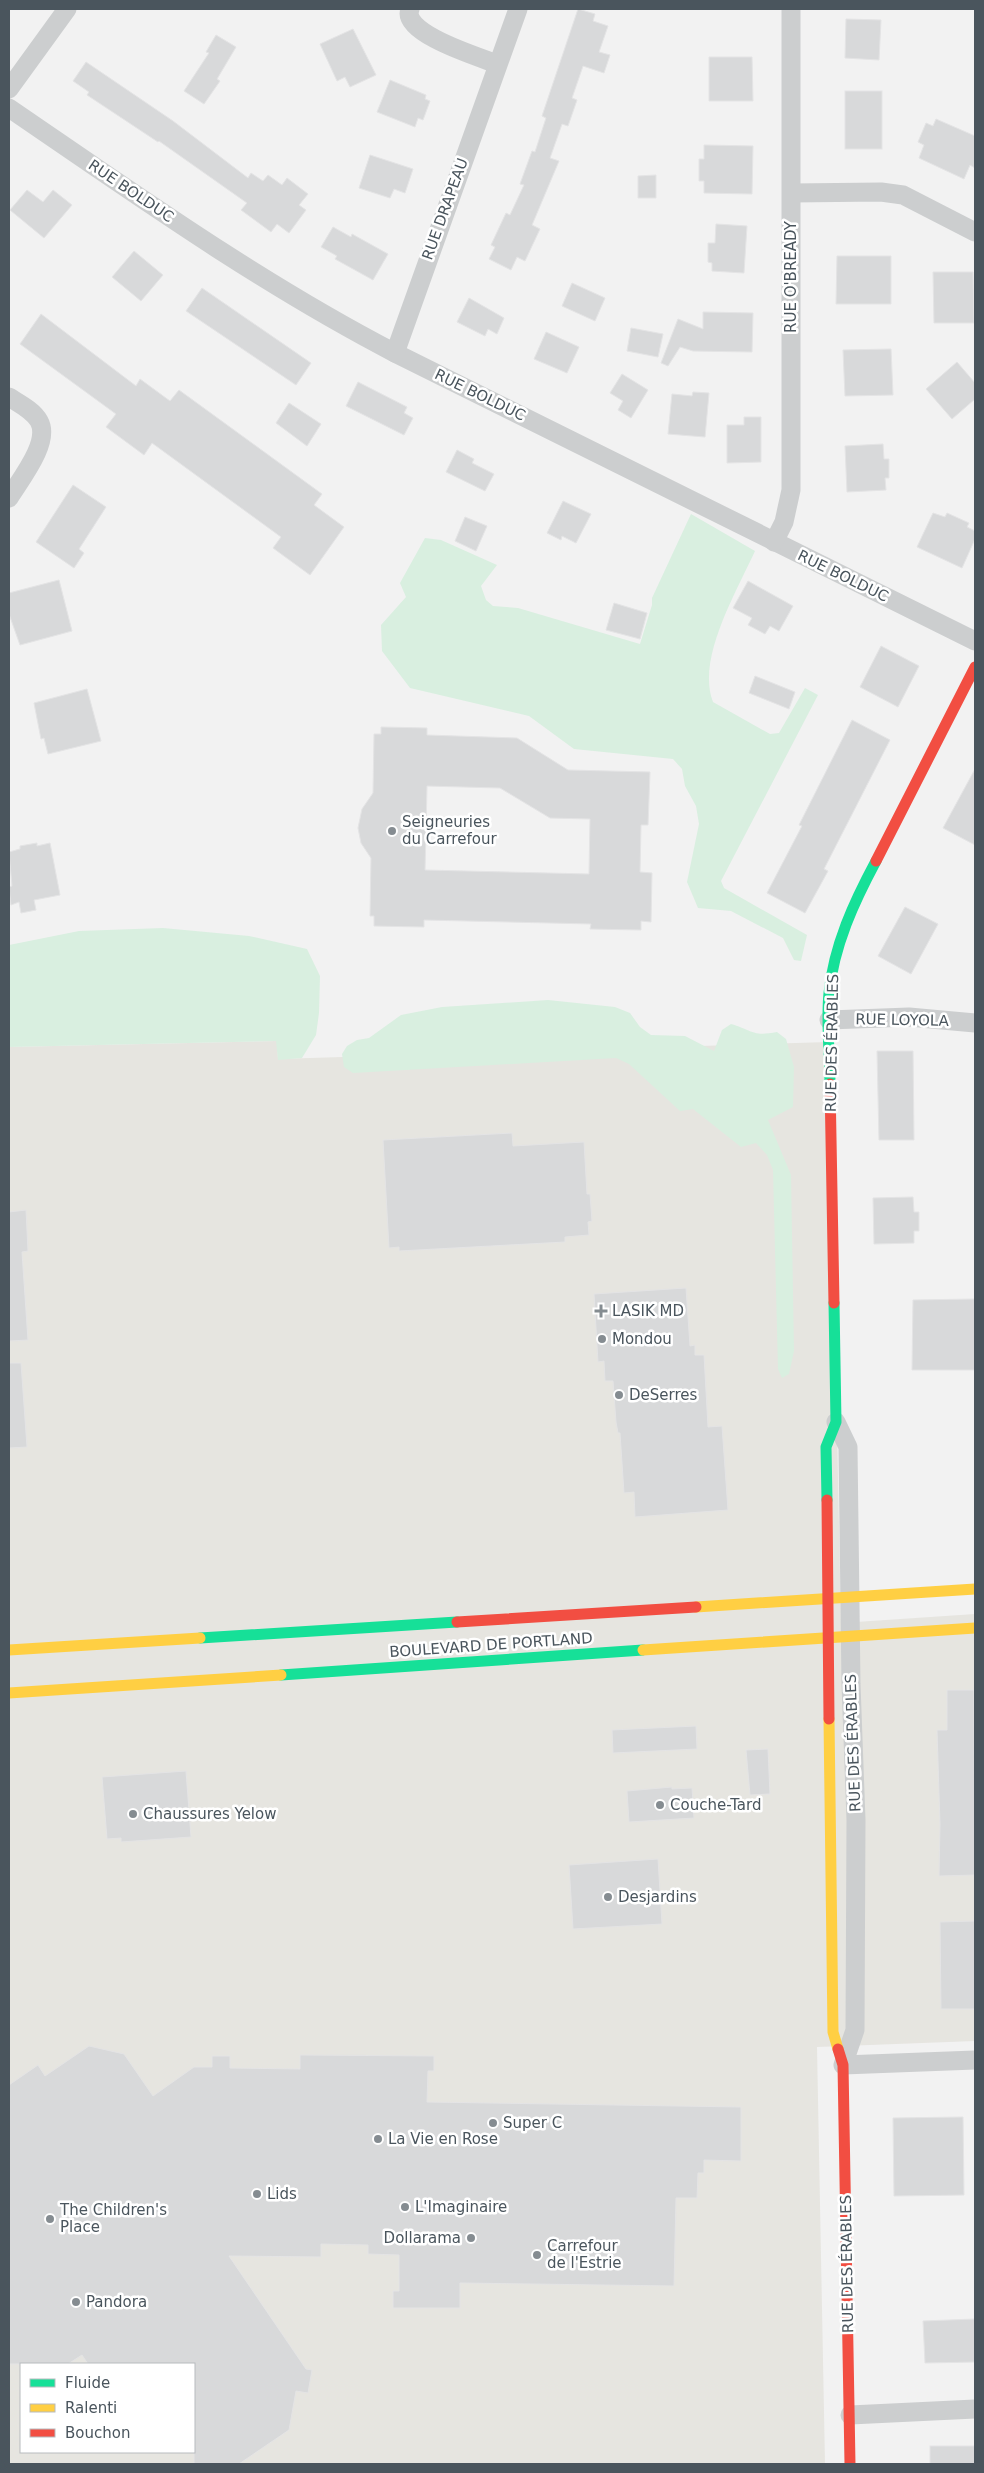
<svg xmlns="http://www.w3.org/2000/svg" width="984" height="2473" viewBox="0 0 984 2473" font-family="'DejaVu Sans',sans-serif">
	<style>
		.commercial { fill: #e6e5e0; fill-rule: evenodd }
		.green { fill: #d9efe0 }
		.building { fill: #d8d9da; stroke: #e4e4e5; fill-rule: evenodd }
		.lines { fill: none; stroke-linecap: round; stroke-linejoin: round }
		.street { stroke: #cccecf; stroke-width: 19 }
		.fast { stroke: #16e098; stroke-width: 11 }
		.slow { stroke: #ffcf43; stroke-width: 11 }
		.jam { stroke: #f24e42; stroke-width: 11 }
		.poi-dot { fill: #858c91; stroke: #fff; stroke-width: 2 }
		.labels { text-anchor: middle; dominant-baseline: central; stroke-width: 5; stroke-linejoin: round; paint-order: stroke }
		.street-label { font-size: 15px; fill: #4a555d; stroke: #fff }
		.poi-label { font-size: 15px; fill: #4a555d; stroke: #fff; text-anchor: start }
	</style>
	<rect width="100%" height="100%" fill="#f2f2f2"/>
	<!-- commercial -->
	<path class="commercial" d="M277,1041L278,1059L829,1042L841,1623L975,1614V2041L817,2047L825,2464H9V1047ZM21,2364H194V2452H21Z"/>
	<!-- green -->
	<g class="green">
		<path d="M691,514L755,551C737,591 696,659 713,702L770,734L779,733L805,688L818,695L721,881L724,888L807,935L801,961L794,960L783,938L731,911L698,908L687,882L699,824L696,806L685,786L682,769L673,759L574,749L529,716L410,688L382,651L381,625L406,597L400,583L425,538L441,540L497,565L481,586L486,600L493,606L518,608L640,644L652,605V598Z"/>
		<path d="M163,928L249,936L307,949L320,976L319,1013L316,1035L302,1058L278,1060L276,1041L9,1047V945L79,931Z"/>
		<path d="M548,1000L615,1007L630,1013L640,1027L651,1035L685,1036L714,1051L722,1030L731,1024C752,1030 752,1037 777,1032L786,1039L794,1067L793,1107L768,1120L791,1175L794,1351L789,1374L782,1378L778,1369L773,1170L767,1155L756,1143L741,1147L693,1109L680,1111L629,1064L616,1058L353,1073L344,1067L342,1054L347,1046L357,1040L369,1038L401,1015L442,1007Z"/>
	</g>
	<!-- building -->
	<g class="building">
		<path d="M578,9L595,14L593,21L608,26L599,52L610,55L604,73L583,66L572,98L577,100L568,126L562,124L550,158L559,161L532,225L540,229L525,261L517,257L511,270L489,259L495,247L491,245L506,213L510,215L524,185L520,184L532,151L535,152L546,118L542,116Z"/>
		<path d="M846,19L881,20L879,60L845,58Z"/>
		<path d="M353,29L376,75L350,87L345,77L337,81L320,44Z"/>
		<path d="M216,35L236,47L217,79L220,81L204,104L184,91L209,53L206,52Z"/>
		<path d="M709,57H752L753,101H709Z"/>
		<path d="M86,62L173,121L248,178L251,173L263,181L268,175L282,185L287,178L308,194L299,205L306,210L289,233L277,224L271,232L241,210L247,203L159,141L158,142L87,95L89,92L73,81Z"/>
		<path d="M390,80L426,95L425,99L430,101L423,120L418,118L415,127L377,112Z"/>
		<rect x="845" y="91" width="37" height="58"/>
		<path d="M936,119L975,136V168L970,165L964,179L919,158L924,145L918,142L926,123L933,126Z"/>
		<path d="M704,145L753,146L752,194L704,193V181H699V159H704Z"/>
		<path d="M370,155L413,169L405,193L394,189L390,198L359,188Z"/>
		<path d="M656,175V198H638V176Z"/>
		<path d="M27,190L43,202L53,190L72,205L44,238L10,210Z"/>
		<path d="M716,224L747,226L744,273L712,271V263L708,262V243H715Z"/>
		<path d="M333,227L351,237L352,234L388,254L373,280L335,259L337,256L321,247Z"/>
		<path d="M134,251L163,275L141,301L112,277Z"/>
		<path d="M837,256H891V304H836Z"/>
		<path d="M933,272H973L974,323H934Z"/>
		<path d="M572,283L605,298L595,321L562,306Z"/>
		<path d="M202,288L311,363L296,385L186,311Z"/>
		<path d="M469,298L504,318L497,334L488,329L485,336L457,322Z"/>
		<path d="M703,312L753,313L752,352L693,351L680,347L668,366L661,363L678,319L703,329Z"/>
		<path d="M41,314L136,386L140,379L170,401L179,390L322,494L314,505L344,527L310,575L273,548L281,537L152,443L144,455L106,427L116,414L20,344Z"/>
		<path d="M631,328L663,334L658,357L627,351Z"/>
		<path d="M546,332L579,347L567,373L534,359Z"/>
		<path d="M891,349L893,395L845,396L843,350Z"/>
		<path d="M957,362L975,383V399L952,419L926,389Z"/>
		<path d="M622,374L648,390L631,418L618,410L623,401L610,393Z"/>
		<path d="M358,382L407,407L404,413L413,418L404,435L346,406Z"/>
		<path d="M693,392L709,393L705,437L668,434L672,394L692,396Z"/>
		<path d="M289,403L321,424L307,446L276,423Z"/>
		<path d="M744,417H761V462L727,463V425H744Z"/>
		<path d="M883,444L884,459H889V478H885L886,490L847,492L845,446Z"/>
		<path d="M457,450L474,459L472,463L494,474L485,491L446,472Z"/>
		<path d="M73,485L106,507L79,549L84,553L74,568L36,542Z"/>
		<path d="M563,501L591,514L576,543L562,536L561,540L547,533Z"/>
		<path d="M933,513L945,517L947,513L969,523L967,527L975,531V539L962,568L917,547Z"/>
		<path d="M465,517L487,526L476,551L455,541Z"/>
		<path d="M59,580L72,631L20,645L9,614V593Z"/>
		<path d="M748,581L793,606L779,631L770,626L765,634L748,625L752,618L733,608Z"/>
		<path d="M614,603L647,613L640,639L606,630Z"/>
		<path d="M881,646L919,666L898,707L860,687Z"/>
		<path d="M755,676L795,692L789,709L749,693Z"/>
		<path d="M87,689L101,741L48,754L44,738L41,739L34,703Z"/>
		<path d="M852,720L890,740L824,869L828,871L805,913L767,893L802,826L799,825Z"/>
		<path d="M381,727L427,728V735L517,738L568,770L650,772L648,825H641L640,872L652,873L651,922L641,921V930L590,929L591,924L424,920V927L374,926V916H370L371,858L361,843L358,828L362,809L373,793L374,734H381ZM427,786L500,788L550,818L590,819L589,874L425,870Z"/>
		<path d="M975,769V845L943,828Z"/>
		<path d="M37,843V846L50,843L60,895L34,900L36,910L21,913L19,902L11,905L9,887L12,886L9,852L20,849V846Z"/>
		<path d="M905,907L938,924L911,974L878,956Z"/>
		<path d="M877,1051H913L914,1140H879Z"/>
		<path d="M512,1133L513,1146L584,1142L587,1194H590L592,1221L588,1222L589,1235L565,1237V1242L399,1251V1247L389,1248L383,1140Z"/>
		<path d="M913,1197L914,1212H919V1231H914V1243L874,1244L873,1198Z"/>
		<path d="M26,1210L28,1251L22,1252L28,1340L9,1341V1212Z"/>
		<path d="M686,1288L690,1346L695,1345V1355H704L708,1427L722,1426L728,1510L635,1517L634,1492L624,1493L620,1433H618L616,1422L613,1381H605L604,1361L598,1362L594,1294Z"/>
		<path d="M975,1299V1370H912L913,1300Z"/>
		<path d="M9,1363H21L27,1447L9,1448Z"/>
		<path d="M947,1690H974L975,1875L939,1876L940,1825L937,1730H947Z"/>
		<path d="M696,1726L697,1749L613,1753L612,1730Z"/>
		<path d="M768,1749L770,1794L750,1795L746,1750Z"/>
		<path d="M186,1771L191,1837L121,1842V1838L107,1839L102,1777Z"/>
		<path d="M672,1787V1789L692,1788L694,1818L629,1822L627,1791Z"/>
		<path d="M658,1859L662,1924L573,1929L569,1865Z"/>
		<path d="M975,1921V2009H941L940,1922Z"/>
		<path d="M89,2046L124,2054L153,2096L194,2067H212V2056H230V2068L300,2069V2055L434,2056V2071H428L427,2102L741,2107V2161L704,2160V2173H698L697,2198H676L674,2286L460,2283V2308H393V2291H399V2255L368,2254V2245L321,2244V2257L229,2256L306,2369L312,2370L308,2393L296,2391L289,2430L239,2464H194V2364H88L82,2355L68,2364H9V2085L38,2065L45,2076Z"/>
		<path d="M963,2117L964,2195L894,2196L893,2118Z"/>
		<path d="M975,2319V2362L925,2363L923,2321Z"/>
		<rect x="930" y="2446" width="45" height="18"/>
	</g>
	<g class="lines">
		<!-- street -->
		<g class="street">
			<path d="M410,9C400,33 479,57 497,64"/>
			<path d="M9,89L67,9"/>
			<path d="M9,108C135,194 260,283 395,353L975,641"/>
			<path d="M792,193L881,192L903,195L975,232"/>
			<path d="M395,353L518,9"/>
			<path d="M9,397C18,403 33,410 39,421C51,442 20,480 9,498"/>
			<path d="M774,542L784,522L791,490V9"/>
			<path d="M829,1020L909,1017L975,1023"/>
			<path d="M836,1422L848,1447L851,1684L856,1820L855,2030L843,2065L975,2060"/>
			<path d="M850,2415L975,2409"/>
		</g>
		<!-- fast -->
		<g class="fast">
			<path d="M830,1084C830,1054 826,1022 829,993C834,945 854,902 876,861"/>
			<path d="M827,1500L826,1447L836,1422L834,1303"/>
			<path d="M200,1638L457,1622"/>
			<path d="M281,1675L643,1650"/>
		</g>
		<!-- slow -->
		<g class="slow">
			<path d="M696,1607L975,1589"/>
			<path d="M9,1650L200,1638"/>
			<path d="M643,1650L975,1628"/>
			<path d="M9,1693L281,1675"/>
			<path d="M829,1719L833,2032L838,2049"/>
		</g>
		<!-- jam -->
		<g class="jam">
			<path d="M876,861L975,667"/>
			<path d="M830,1084L834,1303"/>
			<path d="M827,1500L829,1719"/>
			<path d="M457,1622L696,1607"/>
			<path d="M838,2049L843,2065L850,2464"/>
		</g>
	</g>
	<!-- markers -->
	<g class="poi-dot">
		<circle cx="392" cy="831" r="5"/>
		<path d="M598.5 1303.5h5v5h5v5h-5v5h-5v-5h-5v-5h5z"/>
		<circle cx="602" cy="1339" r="5"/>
		<circle cx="619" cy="1395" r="5"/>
		<circle cx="660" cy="1805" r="5"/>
		<circle cx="133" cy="1814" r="5"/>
		<circle cx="608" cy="1897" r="5"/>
		<circle cx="493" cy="2123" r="5"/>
		<circle cx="378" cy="2139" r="5"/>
		<circle cx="257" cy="2194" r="5"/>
		<circle cx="405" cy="2207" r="5"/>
		<circle cx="50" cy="2219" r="5"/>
		<circle cx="471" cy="2238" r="5"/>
		<circle cx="537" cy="2255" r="5"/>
		<circle cx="76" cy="2302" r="5"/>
	</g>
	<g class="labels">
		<!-- street labels -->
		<g class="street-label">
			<text transform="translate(131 191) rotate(34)">RUE BOLDUC</text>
			<text transform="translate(445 209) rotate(-70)">RUE DRAPEAU</text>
			<text transform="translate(791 277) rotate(-90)">RUE O'BREADY</text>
			<text transform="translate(480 395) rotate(26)">RUE BOLDUC</text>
			<text transform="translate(843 576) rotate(26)">RUE BOLDUC</text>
			<text transform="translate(902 1020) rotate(1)">RUE LOYOLA</text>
			<text transform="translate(832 1043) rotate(-89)">RUE DES ÉRABLES</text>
			<text transform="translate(491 1645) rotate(-4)">BOULEVARD DE PORTLAND</text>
			<text transform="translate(853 1743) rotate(-92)">RUE DES ÉRABLES</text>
			<text transform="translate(847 2264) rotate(-91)">RUE DES ÉRABLES</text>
		</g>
		<!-- poi labels -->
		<g class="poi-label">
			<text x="402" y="822">Seigneuries<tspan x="402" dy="17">du Carrefour</tspan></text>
			<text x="612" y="1311">LASIK MD</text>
			<text x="612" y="1339">Mondou</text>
			<text x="629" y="1395">DeSerres</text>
			<text x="670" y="1805">Couche-Tard</text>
			<text x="143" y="1814">Chaussures Yelow</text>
			<text x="618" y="1897">Desjardins</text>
			<text x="503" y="2123">Super C</text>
			<text x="388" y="2139">La Vie en Rose</text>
			<text x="267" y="2194">Lids</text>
			<text x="415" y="2207">L'Imaginaire</text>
			<text x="60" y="2210">The Children's<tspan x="60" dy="17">Place</tspan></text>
			<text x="461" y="2238" text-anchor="end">Dollarama</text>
			<text x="547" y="2246">Carrefour<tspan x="547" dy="17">de l'Estrie</tspan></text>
			<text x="86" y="2302">Pandora</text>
		</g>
	</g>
	<!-- border -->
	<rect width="984" height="2473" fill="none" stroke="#4a555d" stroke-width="20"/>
	<!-- legend -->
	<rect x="20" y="2363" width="175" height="90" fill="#ffffff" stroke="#b7bbbe"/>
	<rect x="30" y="2379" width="25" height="8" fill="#16e098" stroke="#b7bbbe"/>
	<text x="65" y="2388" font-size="15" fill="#4a555d">Fluide</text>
	<rect x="30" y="2404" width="25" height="8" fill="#ffcf43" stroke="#b7bbbe"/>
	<text x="65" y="2413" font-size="15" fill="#4a555d">Ralenti</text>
	<rect x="30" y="2429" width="25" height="8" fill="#f24e42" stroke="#b7bbbe"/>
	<text x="65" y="2438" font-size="15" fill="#4a555d">Bouchon</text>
</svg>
